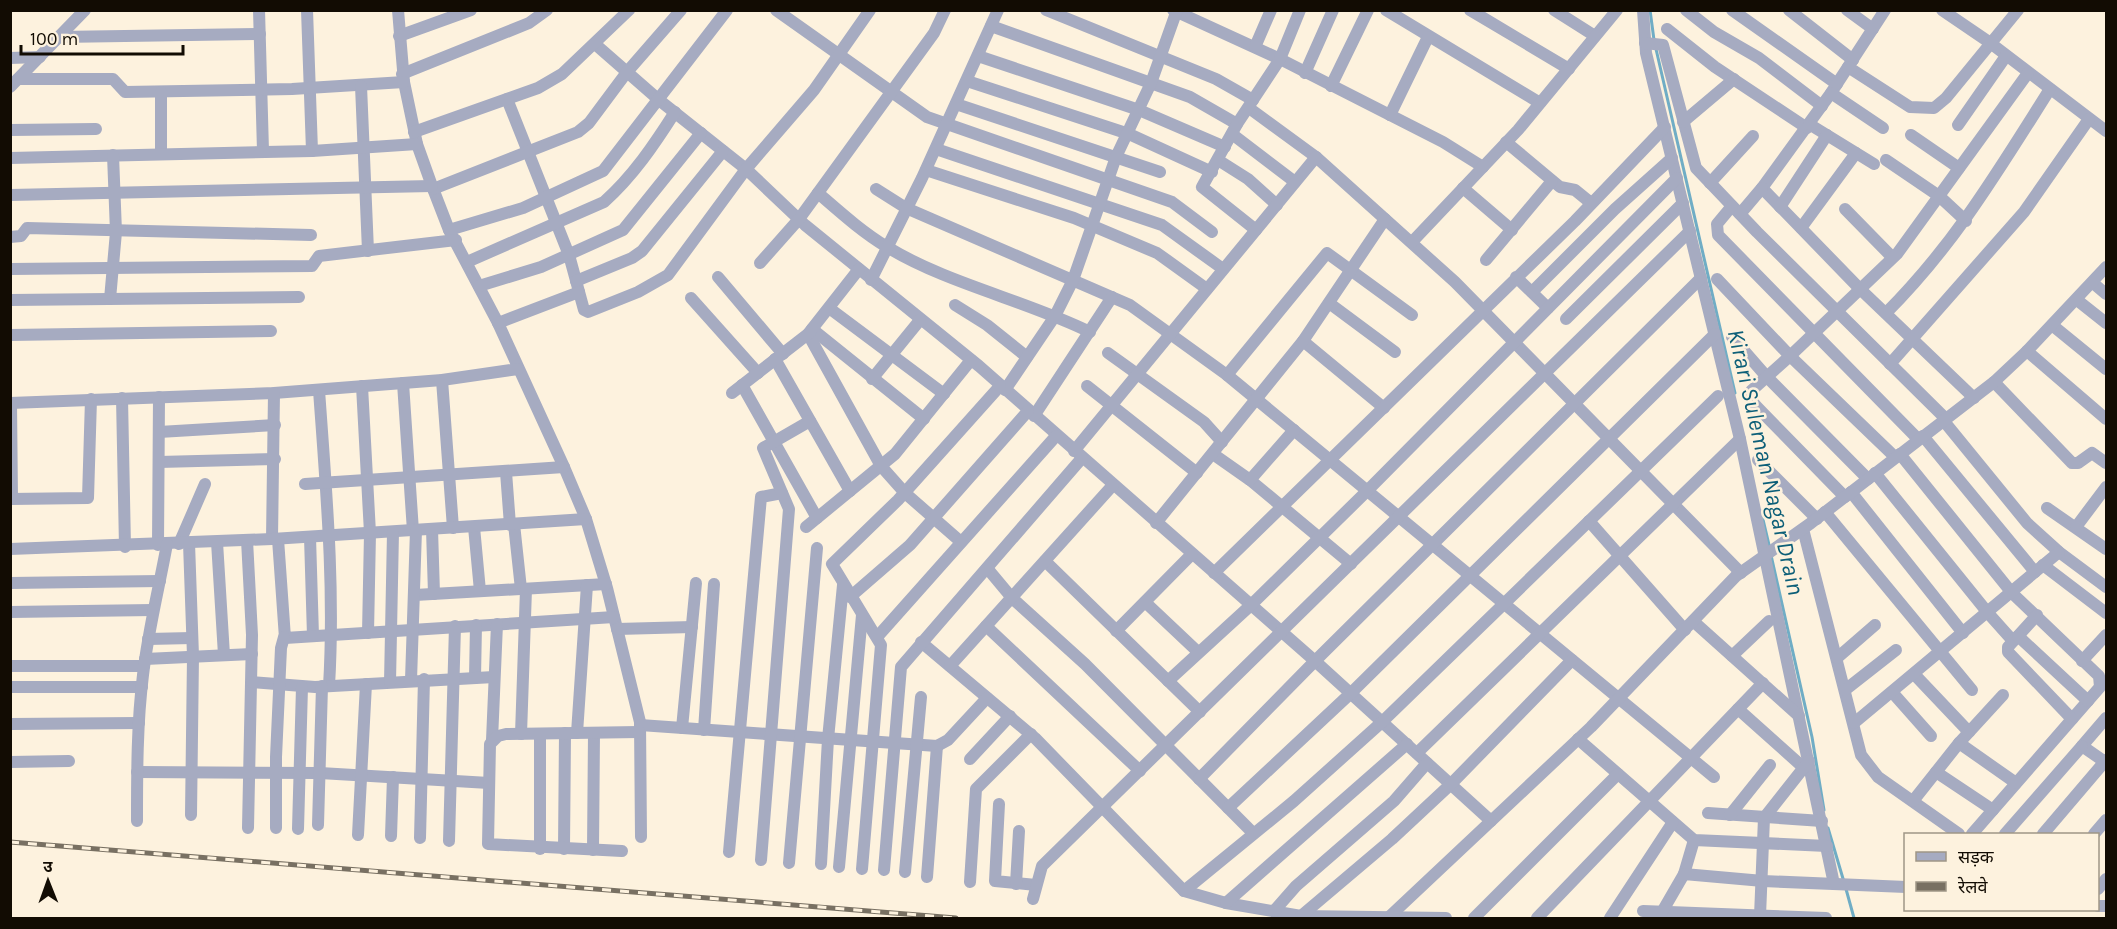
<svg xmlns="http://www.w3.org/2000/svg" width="2117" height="929" viewBox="0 0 2117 929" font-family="Karla,'Noto Sans Devanagari',sans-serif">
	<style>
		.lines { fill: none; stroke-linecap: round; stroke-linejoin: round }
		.stream { stroke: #70adc5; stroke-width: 3 }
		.minor { stroke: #a6abc1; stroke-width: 12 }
		.rail-casing { stroke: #787062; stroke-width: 5 }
		.rail { stroke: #fdf2de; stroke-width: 3; stroke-dasharray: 9; stroke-linecap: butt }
		.labels { text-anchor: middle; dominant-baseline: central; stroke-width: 5; stroke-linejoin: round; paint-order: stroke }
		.water-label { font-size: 24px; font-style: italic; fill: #0d5f78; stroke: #fdf2de }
	</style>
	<rect width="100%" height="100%" fill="#fdf2de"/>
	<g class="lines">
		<!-- stream -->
		<g class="stream">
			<path d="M1650,10L1654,40"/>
			<path d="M1656,49L1735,393"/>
			<path d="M1761,511L1770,549"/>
			<path d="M1771,555L1812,737L1824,810"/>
			<path d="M1828,828L1844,882"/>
			<path d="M1846,889L1854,918"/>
		</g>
		<!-- minor -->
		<g class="minor">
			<path d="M259,10L263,151"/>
			<path d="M307,10L312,151"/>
			<path d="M398,10L404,82L417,144L432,186L449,230L498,323L564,467L586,519L607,588L640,722L641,837"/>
			<path d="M776,10L927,117L1172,202L1212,232"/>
			<path d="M1046,10L1216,79L1253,100"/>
			<path d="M1173,10L1280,59L1443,142L1483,167"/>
			<path d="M1386,10L1540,103"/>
			<path d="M1470,10L1569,69"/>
			<path d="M1554,10L1595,36"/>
			<path d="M1643,10L1646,53L1740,439L1834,884"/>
			<path d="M1686,10L1714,32L1759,58L1822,106"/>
			<path d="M1732,10L1837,84"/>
			<path d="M1789,10L1853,60"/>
			<path d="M1847,10L1873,29"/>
			<path d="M1885,10L1831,93L1762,188L1859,288L1974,398"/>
			<path d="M1942,10L1989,42L2106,131"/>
			<path d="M991,26L1190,97L1237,124"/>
			<path d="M1667,29L1715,67L1807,128"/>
			<path d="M399,36L471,10"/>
			<path d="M59,37L260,34"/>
			<path d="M1645,43L1663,45L1696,168L1757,232L1945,418"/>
			<path d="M595,44L659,100L746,169L805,225L979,366L1315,661L1491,821"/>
			<path d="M1255,47L1271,10"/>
			<path d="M978,56L1139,110L1225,147"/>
			<path d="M10,58L40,57"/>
			<path d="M1848,67L1910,107L1934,108L1946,98L2018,10"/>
			<path d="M1305,73L1333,10"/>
			<path d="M402,74L529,23L547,10"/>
			<path d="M18,79H113L125,92L292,89L404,82"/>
			<path d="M967,81L1129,134L1212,172"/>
			<path d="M361,86L368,251"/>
			<path d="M1331,86L1368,10"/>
			<path d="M10,87L85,10"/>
			<path d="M161,92V153"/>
			<path d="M1831,93L1883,128"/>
			<path d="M507,99L569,255L584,310L588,312L638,292L668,275L746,169L814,90L870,10"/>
			<path d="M956,104L1160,172"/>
			<path d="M1249,108L1316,157L1455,282L1741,573"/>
			<path d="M1390,115L1428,37"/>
			<path d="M1683,122L1734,79"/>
			<path d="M1809,124L1874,164"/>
			<path d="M1958,125L2006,56"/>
			<path d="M10,130L96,129"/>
			<path d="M414,132L538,88L562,74L629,10"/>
			<path d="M1232,134L1295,182"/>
			<path d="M1911,135L1959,168"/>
			<path d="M1506,142L1560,187L1575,190L1591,203"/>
			<path d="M936,149L1162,225L1223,269"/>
			<path d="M10,158L312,151L417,144"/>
			<path d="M1218,160L1248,179L1277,205"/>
			<path d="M1886,160L1939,196L1966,221"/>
			<path d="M926,170L1074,218L1157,253L1207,289"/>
			<path d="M1710,183L1753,136"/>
			<path d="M1463,188L1512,230"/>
			<path d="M433,189L578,132L589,123L627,72L681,10"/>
			<path d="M876,189L906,208L1130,305L1227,375L1714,777"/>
			<path d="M818,193C840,212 862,232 887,247C948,284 1025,300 1090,332"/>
			<path d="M10,195L432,186"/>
			<path d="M1732,206L1717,224L1718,235L1918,439"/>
			<path d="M1780,207L1827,135"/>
			<path d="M1845,209L1892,257"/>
			<path d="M1740,214L1762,188"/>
			<path d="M1801,228L1856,153"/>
			<path d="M449,230L523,208L603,171L727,10"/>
			<path d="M1256,230L1202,187L1237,124L1280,59L1300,10"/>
			<path d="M10,237L21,236L27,228L311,235"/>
			<path d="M1412,242L1518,130L1617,10"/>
			<path d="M1486,260L1552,181"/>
			<path d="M467,262L604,202C633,176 654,145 675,112"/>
			<path d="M760,263L799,219L934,33L945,10"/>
			<path d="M10,269L312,266L319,256L456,240"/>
			<path d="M718,277L783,354"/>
			<path d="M1516,277L1548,308"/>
			<path d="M1717,279L1790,356L1895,457"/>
			<path d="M871,280L922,178L998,10"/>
			<path d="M576,281L632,258L642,251L723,151"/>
			<path d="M2093,283L2106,294"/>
			<path d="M479,286L541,267L623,230L701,133"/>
			<path d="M1532,292L1615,209L1672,158"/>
			<path d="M691,298L758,373"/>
			<path d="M110,299L116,232L113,155"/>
			<path d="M10,300L299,297"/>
			<path d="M2077,300L2106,323"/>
			<path d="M1329,303L1395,352"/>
			<path d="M955,305L987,325L1027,357"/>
			<path d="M829,308L944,394"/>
			<path d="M1886,313C1955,244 1998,171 2050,89"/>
			<path d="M1566,319L1683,203"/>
			<path d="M498,323L579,292"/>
			<path d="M2052,325L2106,369"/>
			<path d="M812,329L924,419"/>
			<path d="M808,334L881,466L905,493L961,542"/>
			<path d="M10,335L271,331"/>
			<path d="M1732,337L1766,376L1868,479"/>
			<path d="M1303,341L1384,408"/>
			<path d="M2027,351L2106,419"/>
			<path d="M1108,353L1204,422L1222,442"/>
			<path d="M775,359L850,491"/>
			<path d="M1890,364L2024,212L2089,119"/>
			<path d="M1227,375L1327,253L1412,315"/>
			<path d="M872,379L920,320"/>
			<path d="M442,380L453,528"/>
			<path d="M1994,382L2072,463H2078L2092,453L2106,463"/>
			<path d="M403,383L413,531"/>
			<path d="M742,385L817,518"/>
			<path d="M362,386L370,533L368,633"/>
			<path d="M1087,386L1197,473"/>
			<path d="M319,390C326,489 335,587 329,686"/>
			<path d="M1005,390L1055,316L1073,280L1116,157L1151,83L1177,10"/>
			<path d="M732,393L808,334L859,269"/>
			<path d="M122,398L125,547"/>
			<path d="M10,403L274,393L442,380L518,369"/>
			<path d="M11,403L12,499"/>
			<path d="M1034,416L1112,297"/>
			<path d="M1943,420L2027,523L2059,552L2106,587"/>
			<path d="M159,432L275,425"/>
			<path d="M1923,436L2035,572"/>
			<path d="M1074,451L1316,157"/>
			<path d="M1213,454L1250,480L1351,564"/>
			<path d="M1900,454L2012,593L2099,676L2100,687L1972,834"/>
			<path d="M1758,460L1817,519"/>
			<path d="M159,462L275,459"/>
			<path d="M506,472L510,525"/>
			<path d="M1875,473L1988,613L2013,641"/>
			<path d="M1250,480L1294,430"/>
			<path d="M305,484L564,467"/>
			<path d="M1851,492L1963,633"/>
			<path d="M1845,497L1756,406L1750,398L1751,391L1790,356L1897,254L2028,73"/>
			<path d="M10,499L88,498L91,399"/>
			<path d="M2047,508L2106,549"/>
			<path d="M1825,512L1972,690"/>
			<path d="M1589,521L1685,630"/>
			<path d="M1156,523L1303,341L1385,219"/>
			<path d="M514,524L521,589"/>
			<path d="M474,527L480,591"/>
			<path d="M806,527L895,454L971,360"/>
			<path d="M2076,527L2106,487"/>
			<path d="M432,529L434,594"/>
			<path d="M1803,529L1861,755L1878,777L1959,834"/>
			<path d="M310,537L313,636"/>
			<path d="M272,539L274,393"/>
			<path d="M278,539L285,638L614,617"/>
			<path d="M247,540L252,635L248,828"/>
			<path d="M217,542L224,655"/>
			<path d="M189,543L193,656L191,815"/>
			<path d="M179,544L205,484"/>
			<path d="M158,545L159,397"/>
			<path d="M10,549L272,539L586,519"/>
			<path d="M1045,561L1200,712"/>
			<path d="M2043,565L2106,613"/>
			<path d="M987,568L1012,598L1085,664L1253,833"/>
			<path d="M1214,573L1575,221L1665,127"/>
			<path d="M10,583L160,581"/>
			<path d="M415,595L606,584"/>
			<path d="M850,597L910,545L1028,411"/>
			<path d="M1145,602L1198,652"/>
			<path d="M10,612L153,610"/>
			<path d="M2037,615L2008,647V652L2072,719"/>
			<path d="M1693,621L1799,716"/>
			<path d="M986,626L1140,771"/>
			<path d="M617,629L692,627"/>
			<path d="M1116,631L1192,554"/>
			<path d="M878,636L1056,436"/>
			<path d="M2018,636L2088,701"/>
			<path d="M148,639L192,638"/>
			<path d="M921,642L1035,738L1184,891L1226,903L1301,916L1446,918"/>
			<path d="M1732,656L1769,621"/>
			<path d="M1837,658L1875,625"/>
			<path d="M145,659L252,654"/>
			<path d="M2082,661L2106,635"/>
			<path d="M10,666H144"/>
			<path d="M950,666L1113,485"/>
			<path d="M1914,674L1969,732"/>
			<path d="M475,678L476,625"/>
			<path d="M411,680L416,530"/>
			<path d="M1168,681L1251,605L1367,491L1677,178"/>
			<path d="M252,682L315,687L494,677"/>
			<path d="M390,682L393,532"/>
			<path d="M10,687H142"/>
			<path d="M1845,690L1896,650"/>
			<path d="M1892,692L1931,736"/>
			<path d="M1738,709L1804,768"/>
			<path d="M1854,723L2059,552"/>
			<path d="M10,724L139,723"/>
			<path d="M640,725L937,746L948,740L987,698"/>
			<path d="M682,728L696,583"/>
			<path d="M704,730L714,584"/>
			<path d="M577,733L587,585"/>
			<path d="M521,734L526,589"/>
			<path d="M540,734V849"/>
			<path d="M1578,739L1694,840L1827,846"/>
			<path d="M492,740L497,624"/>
			<path d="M1959,743L2016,783"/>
			<path d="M1417,753L1740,439"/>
			<path d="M970,759L1010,716"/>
			<path d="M10,762L69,761"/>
			<path d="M2105,762L2082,746L2106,718"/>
			<path d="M137,772L320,773L489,783"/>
			<path d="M1936,772L1993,810"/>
			<path d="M1199,779L1315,661L1701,278"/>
			<path d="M1913,801L1959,743L2003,695"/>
			<path d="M999,804L995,881L1036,885"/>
			<path d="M1228,808L1351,693L1715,334"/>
			<path d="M1708,813L1822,821"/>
			<path d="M1730,815L1770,765"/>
			<path d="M137,821C137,773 137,723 143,675C148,631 159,588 167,544"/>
			<path d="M318,825L322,686"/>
			<path d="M276,828V757L281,648L284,637"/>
			<path d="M298,829L302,687"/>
			<path d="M2005,834L2082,746"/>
			<path d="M2043,834L2106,760"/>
			<path d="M2094,834L2106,820"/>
			<path d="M358,835L366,684"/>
			<path d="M391,836L393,777"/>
			<path d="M420,838L424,679"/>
			<path d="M449,841L455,626"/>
			<path d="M564,849L565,733"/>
			<path d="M593,850L594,733"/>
			<path d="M622,851L488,844L490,744L498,736L506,734L639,732"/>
			<path d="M729,852L761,497L782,493"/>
			<path d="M761,860L789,509L763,448L810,421"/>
			<path d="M789,863L817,548"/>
			<path d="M821,864L828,739L843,585"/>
			<path d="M839,867L862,615"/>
			<path d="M862,869L881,645L832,564L898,500L1000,386"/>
			<path d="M884,870L901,667L1082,458"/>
			<path d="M905,872L921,697"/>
			<path d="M1684,874L1694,840"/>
			<path d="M927,877L937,746"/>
			<path d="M970,882L976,789L1031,734"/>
			<path d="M1016,884L1019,831"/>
			<path d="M2098,889L2106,879"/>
			<path d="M1184,891L1294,801L1382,722L1718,396"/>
			<path d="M1033,899L1042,866L1690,231"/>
			<path d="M1226,903L1407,744"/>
			<path d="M2098,906H2106"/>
			<path d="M1274,911L1296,886L1394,801L1427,763"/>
			<path d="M1643,911L1826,918"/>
			<path d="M1662,912L1684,874L1763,881L1906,887"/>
			<path d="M1301,916L1392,839L1451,784L1572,660"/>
			<path d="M1390,916L1591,727L1736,576L1811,523L1994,382L2027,351L2106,267"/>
			<path d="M1760,916L1764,818L1809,761"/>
			<path d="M1474,918L1618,774"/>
			<path d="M1537,918L1763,683"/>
			<path d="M1610,918L1673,822"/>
		</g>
		<!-- rail casing -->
		<g class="rail-casing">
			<path id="rail" d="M10,842L956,918"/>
		</g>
		<!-- rail -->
		<use href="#rail" class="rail"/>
	</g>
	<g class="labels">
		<!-- water labels -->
		<g class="water-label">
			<text transform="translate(1766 462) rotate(77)">Kirari Suleman Nagar Drain</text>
		</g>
	</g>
	<!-- border -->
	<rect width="2117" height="929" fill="none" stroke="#120c03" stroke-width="24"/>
	<!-- legend -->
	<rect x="1904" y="833" width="195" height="78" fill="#fdf2de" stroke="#9f9686" stroke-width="1.5"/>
	<rect x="1916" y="852" width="30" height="9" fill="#a6abc1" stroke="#9f9686" stroke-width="1.5"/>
	<text x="1958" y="863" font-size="18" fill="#120c03">सड़क</text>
	<rect x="1916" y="882" width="30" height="9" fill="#787062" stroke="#9f9686" stroke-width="1.5"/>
	<text x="1958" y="893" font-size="18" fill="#120c03">रेलवे</text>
	<!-- north arrow -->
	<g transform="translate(48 881) rotate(359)" stroke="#fdf2de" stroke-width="4.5" paint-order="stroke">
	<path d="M0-4.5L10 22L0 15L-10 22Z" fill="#120c03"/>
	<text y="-9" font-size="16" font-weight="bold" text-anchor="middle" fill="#120c03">उ</text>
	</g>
	<!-- scale -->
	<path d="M21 45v9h162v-9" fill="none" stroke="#120c03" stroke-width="3"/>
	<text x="30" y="45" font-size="18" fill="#120c03" stroke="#fdf2de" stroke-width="4.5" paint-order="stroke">100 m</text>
</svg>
